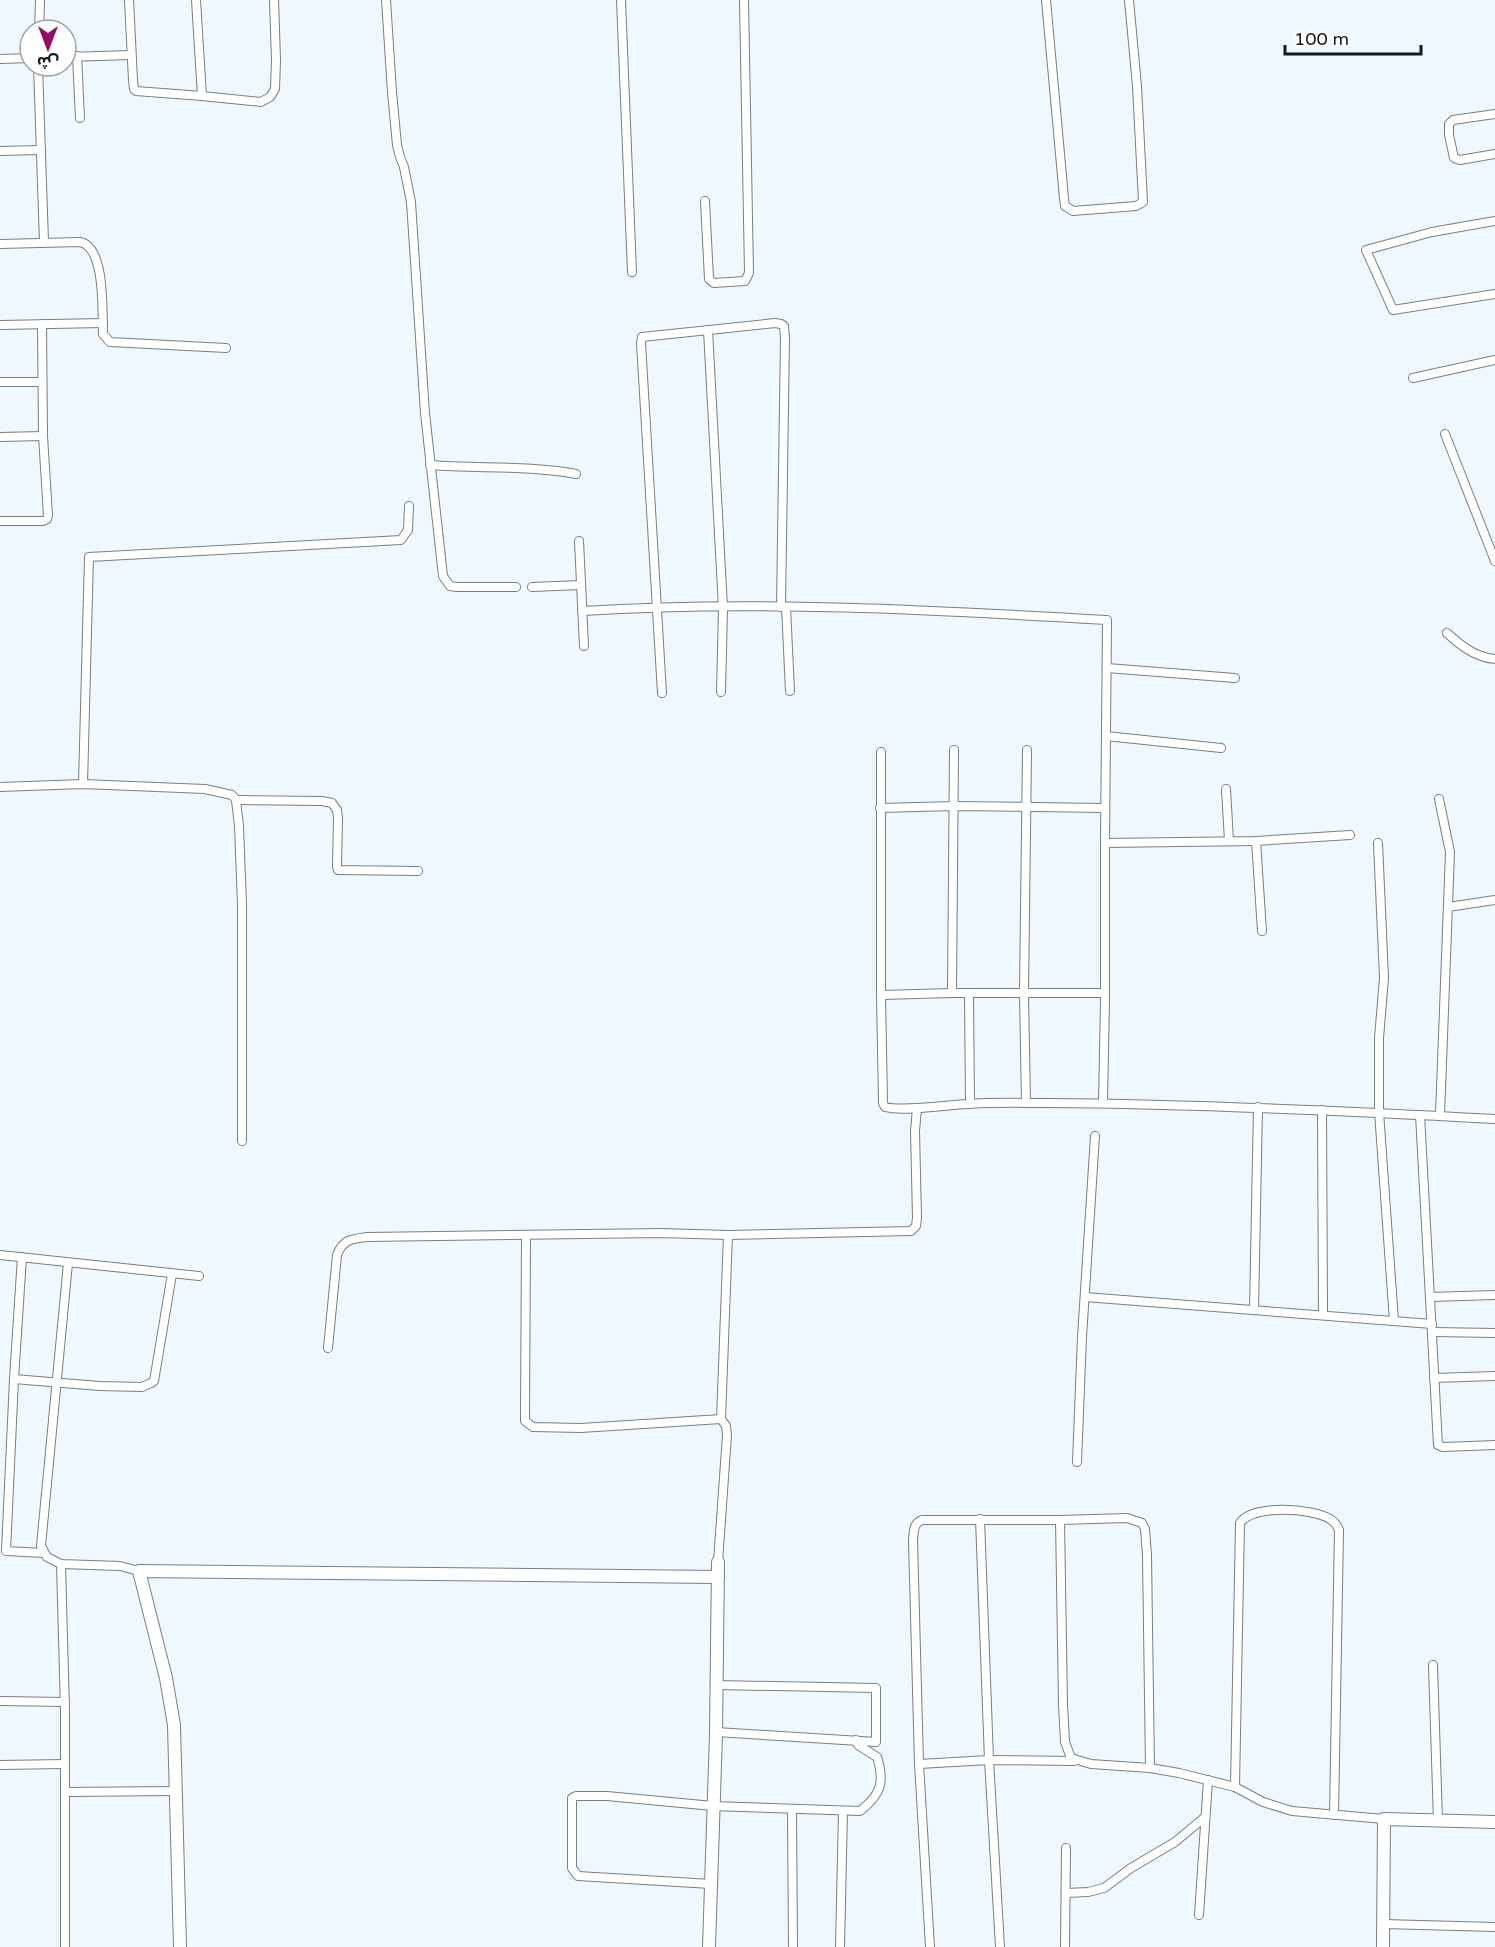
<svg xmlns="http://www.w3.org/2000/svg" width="1495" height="1947" viewBox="0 0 1495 1947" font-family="'Varela Round','Noto Sans Arabic',sans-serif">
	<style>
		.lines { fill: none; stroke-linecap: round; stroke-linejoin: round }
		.street-casing { stroke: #767e86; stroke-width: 10 }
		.secondary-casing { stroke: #767e86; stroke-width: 14 }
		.street { stroke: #fff; stroke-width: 8 }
		.secondary { stroke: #fff; stroke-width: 12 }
	</style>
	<rect width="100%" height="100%" fill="#f0f8ff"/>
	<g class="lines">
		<!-- street casing -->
		<g class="street-casing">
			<g id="street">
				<path d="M129,0L133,80L134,89L136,91L202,96L261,102L270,97L275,89L276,60L274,0"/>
				<path d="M196,0L202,96"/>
				<path d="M386,0L392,92L397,145L400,157L404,167L411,202L425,413L443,576L450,586L457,587H516"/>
				<path d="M621,0L632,272"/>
				<path d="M1046,0L1064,198L1065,206L1073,211L1136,206L1143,202L1137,86L1129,0"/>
				<path d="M39,30L40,0"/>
				<path d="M77,56L80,118"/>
				<path d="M66,57L131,55"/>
				<path d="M0,59L30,58"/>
				<path d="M38,66L44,242"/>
				<path d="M1495,114L1453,120L1449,124V135L1454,158L1460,160L1495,154"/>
				<path d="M0,151L41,150"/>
				<path d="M705,201L709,279L714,283L745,281L749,273L744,0"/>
				<path d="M1495,221L1432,232L1366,250L1393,310L1495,294"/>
				<path d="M0,244L80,242C106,247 102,313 103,334L110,342L226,348"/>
				<path d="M0,325L103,323"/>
				<path d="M708,330L723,608L721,692"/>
				<path d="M1413,378L1495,360"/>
				<path d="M0,382H41"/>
				<path d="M1445,434L1495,561"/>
				<path d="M0,437L43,436"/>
				<path d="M430,465C478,469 528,465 576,474"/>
				<path d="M0,521H43L47,519L48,515L43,436L42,324"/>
				<path d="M579,541L584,646"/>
				<path d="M532,587L581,585"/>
				<path d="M786,607L790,691"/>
				<path d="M582,611C757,600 933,610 1107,620L1105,843L1256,841L1350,835"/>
				<path d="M1447,633C1461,646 1475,657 1495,659"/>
				<path d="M1107,668L1235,678"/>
				<path d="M662,693L641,343L642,337L775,323L781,324L784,326L785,338L781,607"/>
				<path d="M1106,736L1221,748"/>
				<path d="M881,752V995L883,1103L885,1107C903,1112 947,1105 967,1104C994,1102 1022,1103 1049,1103C1198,1104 1346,1111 1495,1119"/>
				<path d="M83,784L89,557L401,540L408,530L409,506"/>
				<path d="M0,787L83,784L205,789L232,795L236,800L239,826L242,905V1141"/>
				<path d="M1226,789L1229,841"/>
				<path d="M1439,799L1450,852L1440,1115"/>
				<path d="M236,800L322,801L332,803L337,810L338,818L337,867L338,870L418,871"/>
				<path d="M880,808L954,806L1105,808"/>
				<path d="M1256,841L1262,931"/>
				<path d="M1378,843L1384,978L1379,1038V1112L1394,1321"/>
				<path d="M1448,907L1495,900"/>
				<path d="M952,993L954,750"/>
				<path d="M969,993L970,1104"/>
				<path d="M881,995L952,993H1105"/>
				<path d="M1026,1103L1024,993L1027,750"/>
				<path d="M1103,1103L1105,1001V843"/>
				<path d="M1322,1110L1323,1315"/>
				<path d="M1420,1115L1438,1445L1443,1447L1495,1445"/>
				<path d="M526,1235L525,1421L533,1427L581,1428L721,1419"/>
				<path d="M0,1255L199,1276"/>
				<path d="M22,1257L14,1379L6,1551L44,1553"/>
				<path d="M68,1263L41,1546L47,1557L61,1564L120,1566L139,1571"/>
				<path d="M1085,1297L1432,1324"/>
				<path d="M1430,1297L1495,1295"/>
				<path d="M1254,1310L1258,1107"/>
				<path d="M1433,1332L1495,1333"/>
				<path d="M328,1348L337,1255C343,1239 352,1239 367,1237L661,1233L728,1235L911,1231L916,1226L917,1218L915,1131L917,1108"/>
				<path d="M1434,1378L1495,1376"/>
				<path d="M14,1379L99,1386L142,1387L151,1383L154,1381L172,1274"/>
				<path d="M1077,1462L1082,1337L1095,1136"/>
				<path d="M980,1519L989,1760L1000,1947"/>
				<path d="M1060,1520L1063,1705L1065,1742L1071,1758L1091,1764L1150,1768L1179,1773L1235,1787L1263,1802L1292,1811L1384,1819"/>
				<path d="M718,1562L727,1435L726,1426L721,1419L728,1235"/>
				<path d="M61,1564L65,1711V1947"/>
				<path d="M1433,1665L1438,1821"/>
				<path d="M0,1701L65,1702"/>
				<path d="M716,1732L876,1742V1688L716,1685"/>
				<path d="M919,1764L989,1760L1074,1761"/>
				<path d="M0,1765L65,1764"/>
				<path d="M1235,1787L1240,1523C1252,1504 1313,1508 1330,1519C1335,1522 1337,1525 1339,1530L1334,1815"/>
				<path d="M65,1792L175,1791"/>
				<path d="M792,1809L793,1947"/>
				<path d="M711,1884L578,1876L572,1868V1798L576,1796H607L713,1806L860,1811C881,1795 885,1782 877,1757L858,1745L856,1740"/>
				<path d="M1066,1893L1088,1892L1104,1888L1131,1868L1175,1842L1205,1817"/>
				<path d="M1199,1915L1208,1780"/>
				<path d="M1383,1924L1495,1927"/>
				<path d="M840,1947L843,1811"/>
				<path d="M930,1947L919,1764L913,1540C914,1532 913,1523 922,1520H1060L1127,1518L1142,1523L1145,1529L1147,1555L1150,1768"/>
				<path d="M1065,1947L1066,1848"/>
			</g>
		</g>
		<!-- secondary casing -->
		<g class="secondary-casing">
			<g id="secondary">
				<path d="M180,1947L174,1725L166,1678L139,1571L718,1577"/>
				<path d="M709,1947L716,1734L718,1562"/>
				<path d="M1383,1947L1384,1819L1495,1822"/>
			</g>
		</g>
		<!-- street -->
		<use href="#street" class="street"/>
		<!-- secondary -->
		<use href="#secondary" class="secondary"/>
	</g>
	<!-- north arrow -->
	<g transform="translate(48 48) rotate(180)"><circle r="28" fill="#ffffff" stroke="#a2a3a4" stroke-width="1.5"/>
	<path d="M0-4.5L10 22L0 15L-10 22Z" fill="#970d61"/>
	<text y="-9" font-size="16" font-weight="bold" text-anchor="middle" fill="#16191c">ش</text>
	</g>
	<!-- scale -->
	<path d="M1285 45v9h136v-9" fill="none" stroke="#16191c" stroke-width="3"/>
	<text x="1294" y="45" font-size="18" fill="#16191c" stroke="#ffffff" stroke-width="4.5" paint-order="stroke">100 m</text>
</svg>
